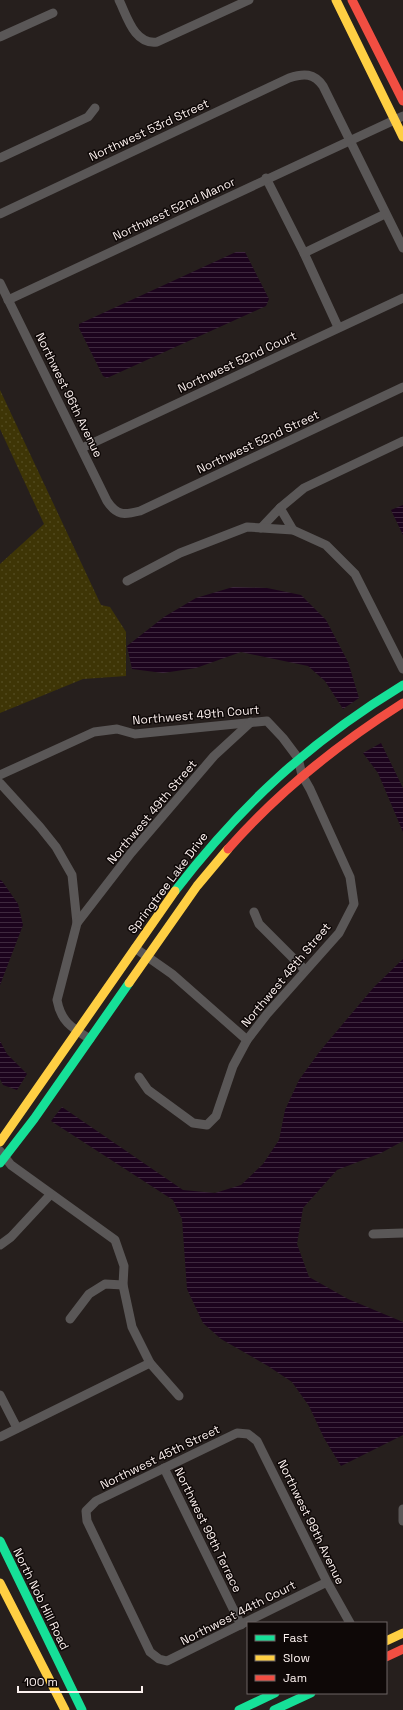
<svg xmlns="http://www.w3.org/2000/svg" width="403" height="1710" viewBox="0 0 403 1710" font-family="'Space Grotesk',sans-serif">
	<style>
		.grass { fill: url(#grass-dots) }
		.water { fill: url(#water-rules) }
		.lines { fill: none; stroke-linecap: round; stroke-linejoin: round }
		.street { stroke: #5a5757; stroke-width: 9 }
		.fast { stroke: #16e098; stroke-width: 9 }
		.slow { stroke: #ffcf43; stroke-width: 9 }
		.jam { stroke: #f24e42; stroke-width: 9 }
		.labels { text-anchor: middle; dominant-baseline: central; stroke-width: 3; stroke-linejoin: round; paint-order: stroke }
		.street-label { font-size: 12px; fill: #fcf1ef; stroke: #0e0807 }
	</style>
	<defs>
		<pattern id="grass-dots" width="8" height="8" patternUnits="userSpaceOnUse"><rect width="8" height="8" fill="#3e3506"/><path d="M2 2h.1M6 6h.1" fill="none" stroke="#51491e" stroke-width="1.8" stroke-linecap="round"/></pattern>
		<pattern id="water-rules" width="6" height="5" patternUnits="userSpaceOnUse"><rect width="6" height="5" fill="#1c031d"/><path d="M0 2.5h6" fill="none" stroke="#3e283e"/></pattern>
	</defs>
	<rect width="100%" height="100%" fill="#261f1d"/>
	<!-- grass -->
	<path class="grass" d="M0,390L101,605L110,607L126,632V676L83,679L0,713V564L44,524L0,429Z"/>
	<!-- water -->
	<g class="water">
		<path d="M236,252H245L269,299L266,306L107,378L103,376L79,328V324Z"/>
		<path d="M403,505V535L391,510Z"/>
		<path d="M233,587L267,588L301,595L326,620L348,662L359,698L343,709L325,681L308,666L241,652L196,668L163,673L132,669L127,646L164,617L196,598Z"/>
		<path d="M381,743L403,788V832L378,773L363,753Z"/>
		<path d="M0,880L2,881L18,904L23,925L0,985Z"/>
		<path d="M403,959V1141L381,1153L337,1170L303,1208L297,1244L309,1277L348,1299L403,1322V1435L341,1466L324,1438L309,1406L292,1382L268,1366L221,1339L203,1323L187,1289L182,1219L173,1200L51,1121L62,1107L183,1190L215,1193L241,1185L263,1164L279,1140L285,1110L299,1080L320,1051L374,987Z"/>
		<path d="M0,1041L7,1054L27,1074L17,1090L3,1085L0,1079Z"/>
	</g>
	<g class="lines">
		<!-- street -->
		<g class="street">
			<path d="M119,0C127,16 134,45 157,42L249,0"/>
			<path d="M0,37L53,13"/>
			<path d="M0,158L88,117L95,108"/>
			<path d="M266,178L304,253L338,327"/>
			<path d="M0,214L289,78C304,73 314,73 323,86L403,248"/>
			<path d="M304,253L385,214"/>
			<path d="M0,283L107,501C117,516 124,515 140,511L403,387"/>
			<path d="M8,300L403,116"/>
			<path d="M82,448L403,298"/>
			<path d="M261,528L280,508"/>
			<path d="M293,530L280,508L304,488L403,441"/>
			<path d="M127,581L180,553L247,527L293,530L326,545L355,574L403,669"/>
			<path d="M0,775L94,732L117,729L135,734L267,721L283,738L298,758L302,775L310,789L350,877L354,904L339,933L267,1014L247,1040L233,1066L216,1116L207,1125L193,1123L148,1090L139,1077"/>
			<path d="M0,783L40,827L56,847L72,875L77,923L57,1000C61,1022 72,1028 90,1039"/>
			<path d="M254,912L259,924L305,970"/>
			<path d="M77,923L131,853L214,756L251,722"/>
			<path d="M135,948L172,974L247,1040"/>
			<path d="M0,1151L11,1165L115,1240L124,1266L123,1285L132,1327L150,1363L179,1396"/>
			<path d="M373,1234L403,1233"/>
			<path d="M0,1245L11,1237L50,1195"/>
			<path d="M70,1319L89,1294L105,1284L123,1285"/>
			<path d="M0,1395L17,1428"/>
			<path d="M0,1437L150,1363"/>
			<path d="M164,1468L241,1625"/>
			<path d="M403,1509V1521"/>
			<path d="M327,1582L167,1661L159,1659L150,1652L87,1521L86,1511L96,1501L237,1433L248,1434L257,1441L327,1582L350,1623"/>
		</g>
		<!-- fast -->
		<g class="fast">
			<path d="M175,891C242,804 309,742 403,685"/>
			<path d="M0,1163L34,1119L129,983"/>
			<path d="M0,1541L82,1710"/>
			<path d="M239,1710L275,1693"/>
			<path d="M274,1710L311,1693"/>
		</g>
		<!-- slow -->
		<g class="slow">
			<path d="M336,0L403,137"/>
			<path d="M129,983L197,886L228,849"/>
			<path d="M0,1142L175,891"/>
			<path d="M0,1583L65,1710"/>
			<path d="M386,1641L403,1633"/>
		</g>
		<!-- jam -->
		<g class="jam">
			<path d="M352,0L403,101"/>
			<path d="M228,849C279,791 338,744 403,703"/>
			<path d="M386,1657L403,1649"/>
		</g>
	</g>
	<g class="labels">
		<!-- street labels -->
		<g class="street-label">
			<text transform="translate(149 130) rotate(-25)">Northwest 53rd Street</text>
			<text transform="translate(174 209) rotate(-25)">Northwest 52nd Manor</text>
			<text transform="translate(237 362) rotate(-25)">Northwest 52nd Court</text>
			<text transform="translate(69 395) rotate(64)">Northwest 96th Avenue</text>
			<text transform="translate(258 442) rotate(-25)">Northwest 52nd Street</text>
			<text transform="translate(196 715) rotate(-5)">Northwest 49th Court</text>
			<text transform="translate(152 812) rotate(-50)">Northwest 49th Street</text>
			<text transform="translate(168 883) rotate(-53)">Springtree Lake Drive</text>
			<text transform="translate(286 975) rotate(-50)">Northwest 48th Street</text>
			<text transform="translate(160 1457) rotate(-26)">Northwest 45th Street</text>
			<text transform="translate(311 1522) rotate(64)">Northwest 99th Avenue</text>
			<text transform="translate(208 1530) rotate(64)">Northwest 99th Terrace</text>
			<text transform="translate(41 1599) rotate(64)">North Nob Hill Road</text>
			<text transform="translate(238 1613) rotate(-27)">Northwest 44th Court</text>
		</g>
	</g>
	<!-- legend -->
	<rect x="247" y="1622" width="140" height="72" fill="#0e0807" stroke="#6d6564"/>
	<rect x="255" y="1635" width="20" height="6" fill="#16e098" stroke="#6d6564"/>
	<text x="283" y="1642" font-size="12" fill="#fcf1ef">Fast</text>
	<rect x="255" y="1655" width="20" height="6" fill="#ffcf43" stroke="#6d6564"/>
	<text x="283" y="1662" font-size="12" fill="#fcf1ef">Slow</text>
	<rect x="255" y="1675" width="20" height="6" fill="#f24e42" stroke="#6d6564"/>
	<text x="283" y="1682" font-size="12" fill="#fcf1ef">Jam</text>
	<!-- scale -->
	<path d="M18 1686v6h124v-6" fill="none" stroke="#fcf1ef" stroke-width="2"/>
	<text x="24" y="1686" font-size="12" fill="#fcf1ef" stroke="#0e0807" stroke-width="3" paint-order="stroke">100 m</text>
</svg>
